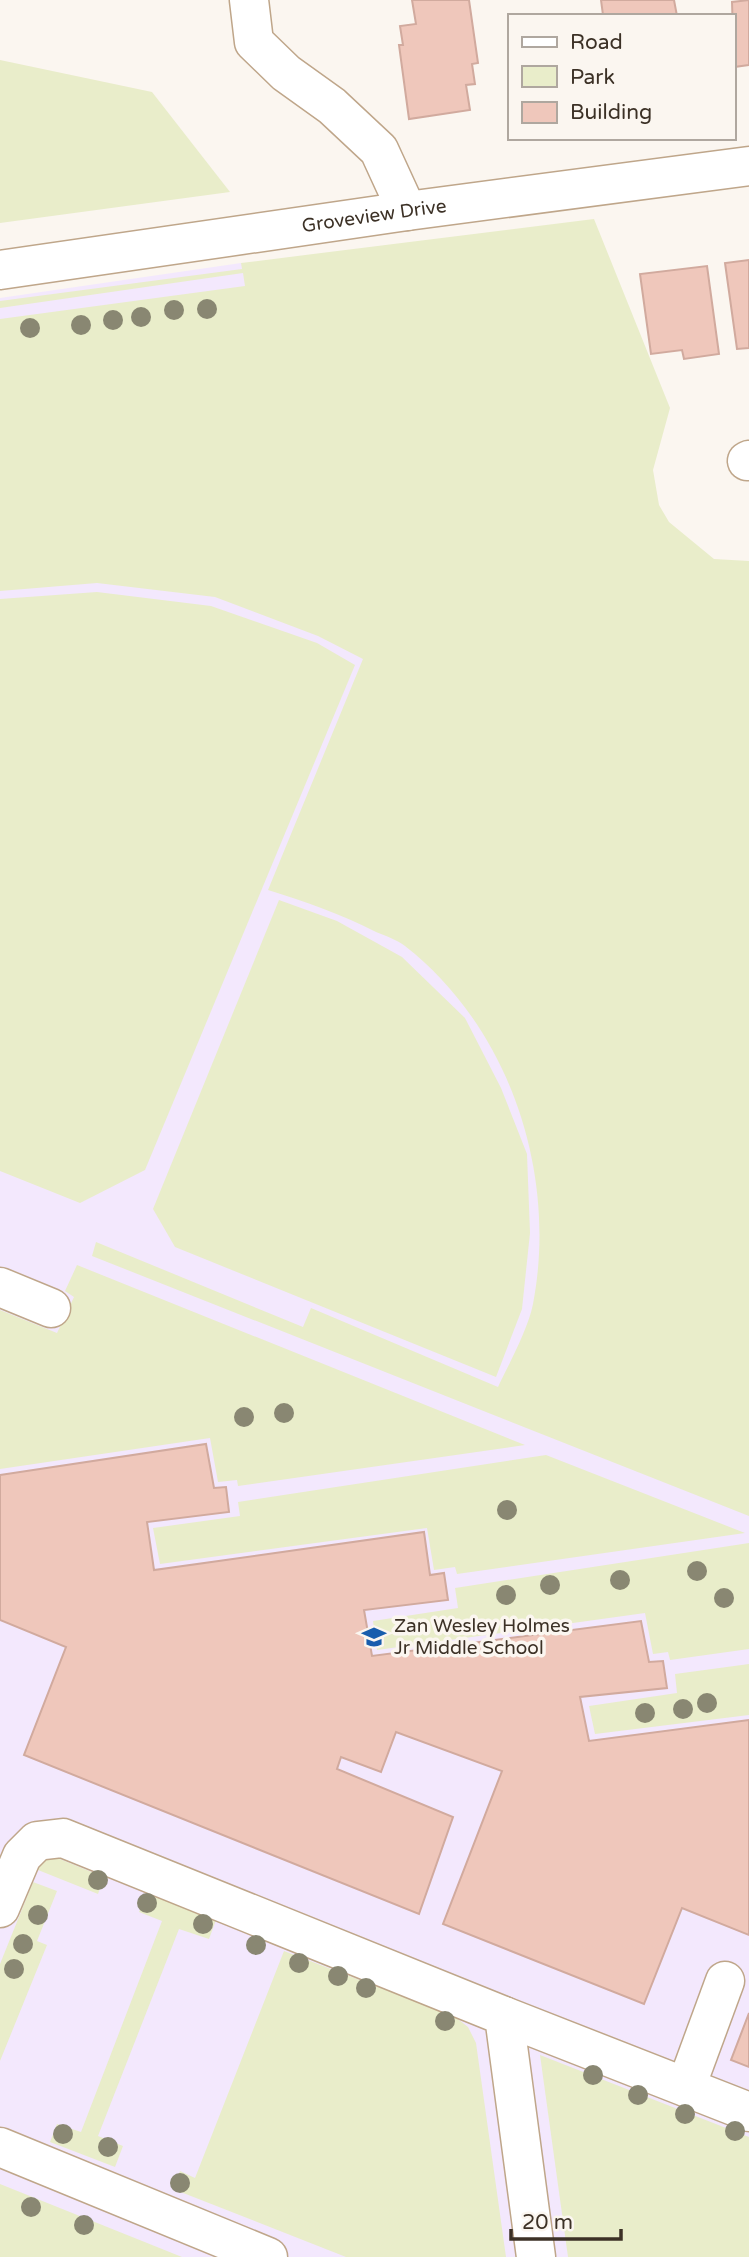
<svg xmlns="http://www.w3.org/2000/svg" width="749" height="2257" viewBox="0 0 749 2257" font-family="'Varela Round',sans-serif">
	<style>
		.education { fill: #f3e8fd }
		.green { fill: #e9edca }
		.building { fill: #efc7bb; stroke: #d1aa9e; stroke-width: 2 }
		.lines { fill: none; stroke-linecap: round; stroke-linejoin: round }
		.minor-casing { stroke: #bfa68a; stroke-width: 41 }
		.minor { stroke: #fff; stroke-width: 38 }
		.tree { fill: #898772 }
		.labels { text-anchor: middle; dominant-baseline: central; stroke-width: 7; stroke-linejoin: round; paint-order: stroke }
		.street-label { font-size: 19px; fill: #3c3126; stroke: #fbf6f0 }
		.poi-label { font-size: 19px; fill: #3c3126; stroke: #fbf6f0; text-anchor: start }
	</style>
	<rect width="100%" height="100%" fill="#fbf6f0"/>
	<!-- education -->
	<path class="education" d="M241,263L749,1016V2257H0V298Z"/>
	<!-- green -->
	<g class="green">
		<path d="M0,60L152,92L230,192L0,223Z"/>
		<path d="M594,219L670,408L653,470L659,505L669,522L714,559L749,561V1516L92,1256L96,1242L303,1327L311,1308L498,1387C509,1364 528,1329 533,1304C558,1174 510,1028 405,946C397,940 386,936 376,932C341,914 306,902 268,890L363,659L318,636L215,597L97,583L0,591V319L245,286L243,273L0,308V301L242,269L241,263Z"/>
		<path d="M97,592L211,606L317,643L355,665L145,1170L80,1203L0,1171V599Z"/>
		<path d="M279,900L337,921L402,957L465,1018L501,1088L527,1154L530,1233L522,1309L496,1377L175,1247L153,1209Z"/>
		<path d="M77,1265L525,1445L238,1486L237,1480L218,1482L210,1438L0,1469V1310L57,1333L74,1297L65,1291Z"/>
		<path d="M546,1455L745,1533L457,1574L455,1567L434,1570L427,1528L160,1564L153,1528L240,1516L238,1502Z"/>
		<path d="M749,1543V1649L670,1660L668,1652L653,1654L645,1613L377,1650L373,1621L458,1608L455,1588Z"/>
		<path d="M749,1664V1715L595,1734L589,1706L677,1693L675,1674Z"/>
		<path d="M55,1857L104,1877L98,1894L38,1870L43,1859Z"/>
		<path d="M33,1882L57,1891L37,1941L47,1945L0,2061V1964Z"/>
		<path d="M147,1893L216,1920L209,1939L179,1929L98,2136L123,2146L115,2167L50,2142L57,2124L81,2132L162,1921L139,1912Z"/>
		<path d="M284,1951L454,2016L468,2027L476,2043L506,2257H346L173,2189L180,2171L195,2178Z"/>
		<path d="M540,2055L749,2137V2257H568Z"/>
		<path d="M0,2184L182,2257H0Z"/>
	</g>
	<!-- building -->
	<g class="building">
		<path d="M412,0H469L478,63L472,64L475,84L466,85L470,110L409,119L399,45H403L400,26L416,24Z"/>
		<path d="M601,0H674L677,16L603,15Z"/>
		<path d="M749,0V65L734,67L732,2Z"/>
		<path d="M749,260V348L737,349L725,263Z"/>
		<path d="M707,266L719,354L684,359L682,350L651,354L640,274Z"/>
		<path d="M206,1444L214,1488L226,1487L229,1512L147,1522L154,1570L424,1532L430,1575L444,1573L448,1600L364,1610L372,1656L641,1621L649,1662L663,1661L667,1688L580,1697L589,1741L749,1720V1935L682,1908L644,2004L443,1924L502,1771L396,1732L381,1772L341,1757L337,1769L453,1817L419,1914L24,1755L66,1647L0,1620V1475Z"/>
		<path d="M749,2013V2067L731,2060Z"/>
	</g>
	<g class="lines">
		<!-- minor casing -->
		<g class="minor-casing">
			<g id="minor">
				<path d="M249,0L254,42L286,73L332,106L379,150L407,211"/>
				<path id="s1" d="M0,270L407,211L749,166"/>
				<path d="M747,461L749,460"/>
				<path d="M0,1287L51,1308"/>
				<path d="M0,1908L22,1856L37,1841L63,1838L504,2016L536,2257"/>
				<path d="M504,2016L749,2112"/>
				<path d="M686,2087L725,1981"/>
				<path d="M0,2147L268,2257"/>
			</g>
		</g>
		<!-- minor -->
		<use href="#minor" class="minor"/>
	</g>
	<!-- trees -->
	<g class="tree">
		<circle cx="207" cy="309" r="10"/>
		<circle cx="174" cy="310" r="10"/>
		<circle cx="141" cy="317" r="10"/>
		<circle cx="113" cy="320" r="10"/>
		<circle cx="81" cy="325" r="10"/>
		<circle cx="30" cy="328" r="10"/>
		<circle cx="284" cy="1413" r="10"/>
		<circle cx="244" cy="1417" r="10"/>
		<circle cx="507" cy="1510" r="10"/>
		<circle cx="697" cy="1571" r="10"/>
		<circle cx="620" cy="1580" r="10"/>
		<circle cx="550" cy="1585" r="10"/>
		<circle cx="506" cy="1595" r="10"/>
		<circle cx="724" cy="1598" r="10"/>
		<circle cx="707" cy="1703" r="10"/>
		<circle cx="683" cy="1709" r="10"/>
		<circle cx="645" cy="1713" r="10"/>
		<circle cx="98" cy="1880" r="10"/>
		<circle cx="147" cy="1903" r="10"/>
		<circle cx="38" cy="1915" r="10"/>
		<circle cx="203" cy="1924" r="10"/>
		<circle cx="23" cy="1944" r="10"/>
		<circle cx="256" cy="1945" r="10"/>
		<circle cx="299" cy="1963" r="10"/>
		<circle cx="14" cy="1969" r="10"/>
		<circle cx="338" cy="1976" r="10"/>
		<circle cx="366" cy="1988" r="10"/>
		<circle cx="445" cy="2021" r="10"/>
		<circle cx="593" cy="2075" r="10"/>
		<circle cx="638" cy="2095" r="10"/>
		<circle cx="685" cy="2114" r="10"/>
		<circle cx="735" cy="2131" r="10"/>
		<circle cx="63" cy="2134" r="10"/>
		<circle cx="108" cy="2147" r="10"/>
		<circle cx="180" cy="2183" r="10"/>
		<circle cx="31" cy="2207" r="10"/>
		<circle cx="84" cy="2225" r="10"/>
	</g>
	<!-- icons -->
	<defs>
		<g id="school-bare" transform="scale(1.89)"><path d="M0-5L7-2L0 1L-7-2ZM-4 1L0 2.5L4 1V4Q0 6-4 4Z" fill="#185dad" stroke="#fbf6f0" stroke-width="2.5" paint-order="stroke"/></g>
	</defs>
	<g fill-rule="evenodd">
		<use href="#school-bare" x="374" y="1637"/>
	</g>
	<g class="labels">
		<!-- street labels -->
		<g class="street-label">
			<text stroke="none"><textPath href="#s1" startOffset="378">Groveview Drive</textPath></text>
		</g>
		<!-- poi labels -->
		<g class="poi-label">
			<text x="394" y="1626">Zan Wesley Holmes<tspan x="394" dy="22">Jr Middle School</tspan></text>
		</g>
	</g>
	<!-- legend -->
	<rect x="508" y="14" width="228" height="126" fill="#fbf6f0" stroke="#afa79f" stroke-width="2"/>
	<rect x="522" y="37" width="35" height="10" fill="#ffffff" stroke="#afa79f" stroke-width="2"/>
	<text x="570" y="49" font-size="21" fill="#3c3126">Road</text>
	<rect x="522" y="66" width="35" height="21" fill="#e9edca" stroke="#afa79f" stroke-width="2"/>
	<text x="570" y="84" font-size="21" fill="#3c3126">Park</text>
	<rect x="522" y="102" width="35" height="21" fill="#efc7bb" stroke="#afa79f" stroke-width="2"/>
	<text x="570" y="119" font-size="21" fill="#3c3126">Building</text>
	<!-- scale -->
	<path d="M511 2229v10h110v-10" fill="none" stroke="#3c3126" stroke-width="3.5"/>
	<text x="522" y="2229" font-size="21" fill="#3c3126" stroke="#fbf6f0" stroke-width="5" paint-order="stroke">20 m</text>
</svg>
